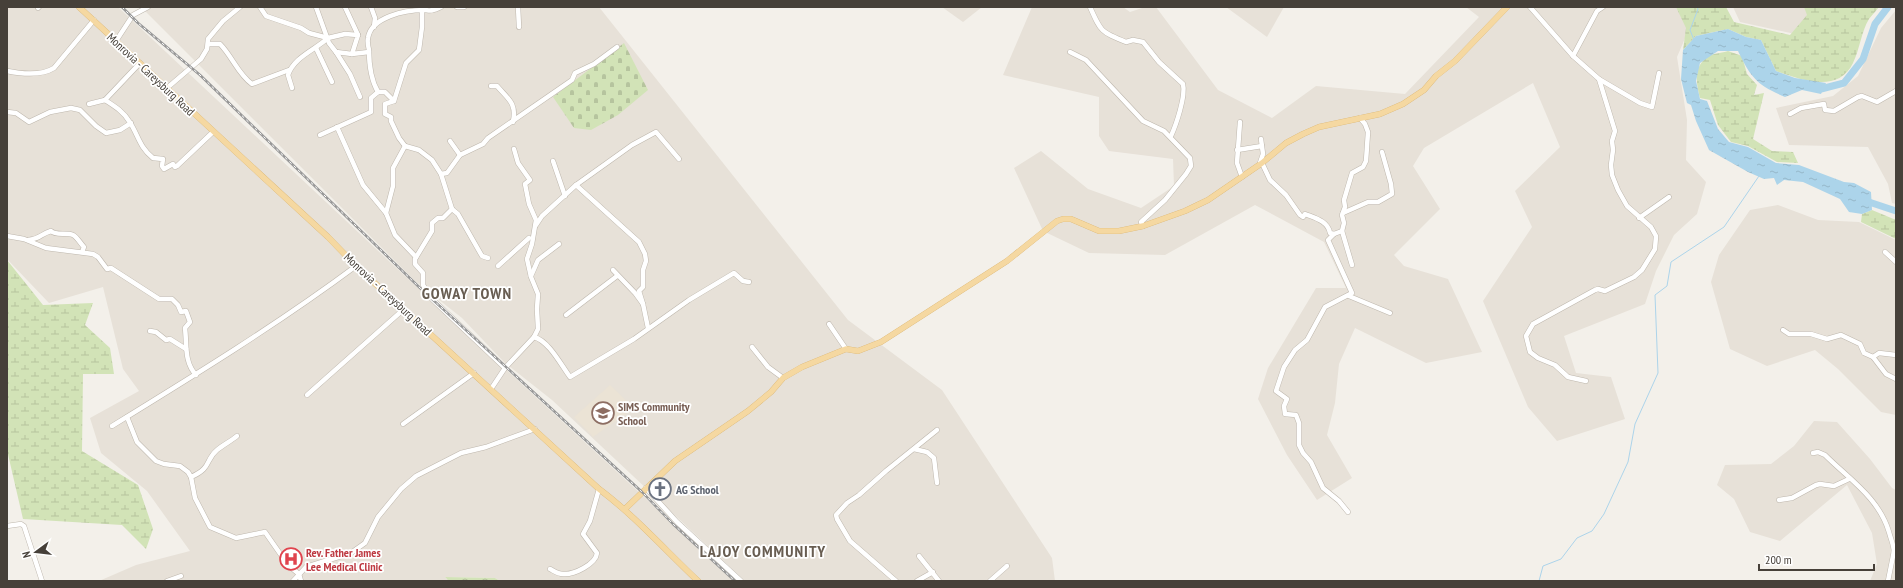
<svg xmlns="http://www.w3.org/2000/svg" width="1903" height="588" viewBox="0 0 1903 588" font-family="'PT Sans Narrow',sans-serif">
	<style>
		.residential { fill: #e7e1d8 }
		.education { fill: #ebe3d5 }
		.forest { fill: url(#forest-crowns) }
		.wetland { fill: url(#wetland-marsh) }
		.cemetery { fill: url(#cemetery-stones) }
		.water { fill: url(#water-ripples) }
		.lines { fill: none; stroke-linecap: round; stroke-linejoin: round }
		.stream { stroke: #acd4ea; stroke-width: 1 }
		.river { stroke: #acd4ea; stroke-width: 7 }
		.minor-casing { stroke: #beb7ad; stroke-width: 5.5 }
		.major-casing { stroke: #d9b472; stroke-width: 6 }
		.minor { stroke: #fff; stroke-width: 4.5 }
		.major { stroke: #f5d8a1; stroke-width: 5.5 }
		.rail-casing { stroke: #979797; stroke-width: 2.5 }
		.rail { stroke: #fff; stroke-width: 1; stroke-dasharray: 3; stroke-linecap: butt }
		.labels { text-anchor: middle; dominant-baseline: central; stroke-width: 3.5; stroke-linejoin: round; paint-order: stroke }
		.street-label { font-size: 12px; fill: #464039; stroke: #fff }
		.education-label { font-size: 12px; font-weight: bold; fill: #785e54; stroke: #fff; text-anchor: start }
		.worship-label { font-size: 12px; font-weight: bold; fill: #5b616d; stroke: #fff; text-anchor: start }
		.health-label { font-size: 12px; font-weight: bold; fill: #be3a42; stroke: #fff; text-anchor: start }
		.district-label { font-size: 16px; font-weight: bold; letter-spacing: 1px; fill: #685d51; stroke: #fff }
	</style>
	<defs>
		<pattern id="forest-crowns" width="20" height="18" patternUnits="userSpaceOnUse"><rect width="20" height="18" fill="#d2e3b7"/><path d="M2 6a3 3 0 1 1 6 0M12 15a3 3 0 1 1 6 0" fill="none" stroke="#b6c49e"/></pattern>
		<pattern id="wetland-marsh" width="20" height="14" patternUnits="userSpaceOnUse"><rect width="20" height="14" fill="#d2e3b7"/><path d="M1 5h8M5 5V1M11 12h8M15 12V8" fill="none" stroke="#b6c49e"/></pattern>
		<pattern id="cemetery-stones" width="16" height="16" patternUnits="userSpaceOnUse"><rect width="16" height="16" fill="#d2e3b7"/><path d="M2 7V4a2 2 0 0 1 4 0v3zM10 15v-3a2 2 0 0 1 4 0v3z" fill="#b6c49e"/></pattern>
		<pattern id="water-ripples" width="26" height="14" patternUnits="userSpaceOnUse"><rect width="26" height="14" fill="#acd4ea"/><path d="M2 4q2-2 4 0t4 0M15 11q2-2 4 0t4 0" fill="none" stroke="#95b7c9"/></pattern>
	</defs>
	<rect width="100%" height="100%" fill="#f3f0ea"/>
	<!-- residential -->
	<g class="residential">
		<path d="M7,7H118L391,263L735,581H500L495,578L445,577L449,581H99L136,565L190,551L147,491L101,453L90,418L139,391L123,369L103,287L49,303L7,259Z"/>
		<path d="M141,7H599L848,320L942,390L1052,558L1055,581H745L552,400L505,363L462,318L414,280Z"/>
		<path d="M942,7H982L963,22Z"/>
		<path d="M1032,7H1123L1130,12L1145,7H1156L1218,90L1272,118L1316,86L1405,94L1479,17L1466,7H1680L1689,29L1677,57L1687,120L1686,160L1706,182L1697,214L1674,235L1656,271L1645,304L1564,336L1576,373L1611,377L1625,419L1557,441L1528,407L1483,301L1532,227L1515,191L1560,147L1533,83L1424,148L1413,166L1440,209L1394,255L1404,266L1448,279L1482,352L1426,363L1355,328L1339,364L1335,403L1327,435L1352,478L1317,500L1287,455L1258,399L1268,368L1316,288H1346L1324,242L1255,205L1165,255L1089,253L1043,231L1014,168L1041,151L1088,189L1141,208L1174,186L1173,159L1109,151L1099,136V97L1003,75Z"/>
		<path d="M1226,7H1284L1267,37Z"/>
		<path d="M1733,7H1806L1810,16L1795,34L1740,22Z"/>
		<path d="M1896,10V204L1892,203L1888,184L1868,147L1789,145L1776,108L1833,96L1858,76L1881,28Z"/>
		<path d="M1778,205L1818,220L1859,222L1896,240V415L1881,412L1838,369L1815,350L1767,366L1730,349L1711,282L1719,255L1750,210Z"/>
		<path d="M1814,421L1837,422L1870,459L1892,488L1896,490V581H1870L1877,564L1872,533L1847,485L1780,541L1750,532L1734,499L1717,485L1725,465L1771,464L1794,446Z"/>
	</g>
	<!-- education -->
	<path class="education" d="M610,385L634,408L593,437L574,417Z"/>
	<!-- forest -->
	<path class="forest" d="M445,577L495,578L500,581H449Z"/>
	<!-- wetland -->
	<g class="wetland">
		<path d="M1676,7H1726L1734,22L1790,35L1807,15L1804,7H1879C1876,11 1872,15 1869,19C1861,32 1860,49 1853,63C1838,94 1802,80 1776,71L1761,40L1746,37L1728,29L1696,36L1683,50L1686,28Z"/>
		<path d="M1728,51L1742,56L1747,74L1757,85L1754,95L1764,93L1753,139L1772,151L1793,152L1798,163L1777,162L1748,146L1731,142L1718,125L1710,100L1700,98C1696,84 1693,65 1709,56C1714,53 1722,53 1728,51Z"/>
		<path d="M1872,210L1896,220V239L1861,222L1862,214Z"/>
		<path d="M7,260L43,305L93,303L85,325L110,348L114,374H83L82,451L138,485L153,529L146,549L122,525L23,519L7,450Z"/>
	</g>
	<!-- cemetery -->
	<path class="cemetery" d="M624,43L648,90L618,115L591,130L574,128L553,97Z"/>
	<!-- water -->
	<path class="water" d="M1728,29L1746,37L1761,40L1776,71L1795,78L1826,83L1821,94L1802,90L1785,97C1757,85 1751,78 1738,51H1718L1700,63L1696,81L1700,99L1707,101L1718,129L1729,142L1748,147L1776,163L1799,165L1844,182L1854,183L1871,192L1872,210L1862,214L1849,212L1840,199L1803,182L1784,180L1777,185L1774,178L1764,179L1748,172L1709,150L1696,121L1691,105L1687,103L1681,79L1683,50L1696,36Z"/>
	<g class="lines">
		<!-- stream -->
		<g class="stream">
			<path d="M1694,40L1690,30L1698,9L1697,7"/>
			<path d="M1539,581L1543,566L1561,559L1577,538L1592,531L1604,514L1628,462L1635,424L1658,373L1655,295L1667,286L1671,262L1724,227L1759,176"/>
		</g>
		<!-- river -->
		<g class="river">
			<path d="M1814,88L1821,89L1844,83L1863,59L1875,24L1888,7"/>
			<path d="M1863,200L1896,211"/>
		</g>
		<!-- minor casing -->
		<g class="minor-casing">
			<g id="minor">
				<path d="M260,7L266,16L301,28L309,33L328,38L345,34L358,35L352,54L369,52"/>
				<path d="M316,7L329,43L336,52L352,54"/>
				<path d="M345,7L358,35"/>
				<path d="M371,7L375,18L374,27"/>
				<path d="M441,7C439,8 436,10 433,10C430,11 427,10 424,10C405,10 371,17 368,38C367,42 368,46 369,50C369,64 371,80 378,92H385L394,101L385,104V114L391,117V121L399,138L405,146L419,150L432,160L441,174L452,209L443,218H438L432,223V231L415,259V264L423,273V285L432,299L505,368"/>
				<path d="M457,7H464"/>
				<path d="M518,7L519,27"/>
				<path d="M1090,7C1101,32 1101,32 1126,42L1133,40L1143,42L1159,62L1183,84C1186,96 1176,125 1171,136"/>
				<path d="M1530,7L1573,56L1599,79L1615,131L1612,141L1613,150L1611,165L1612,175L1618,190L1627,206L1651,227L1656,236L1655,249L1642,270L1634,277L1605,291L1598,289L1595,290L1533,324L1526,336L1530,352L1538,358L1555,365L1568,377L1586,381"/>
				<path d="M38,8L39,7"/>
				<path d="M116,41L133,15L148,7"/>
				<path d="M208,44H220C232,56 238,74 252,84L289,70"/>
				<path d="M316,48L332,82"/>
				<path d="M336,52L350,74L360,97"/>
				<path d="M1070,52L1086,60L1143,121L1164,131L1190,158L1191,166L1186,174L1165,200L1141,222L1143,226"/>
				<path d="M1573,56L1597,11L1603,7"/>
				<path d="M7,71C22,74 41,76 54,68L94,20"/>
				<path d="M1599,79L1640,103L1652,107L1659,73"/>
				<path d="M491,86H497C508,99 517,103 513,122"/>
				<path d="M167,88L201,59L207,49L208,39L223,21L240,7"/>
				<path d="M292,88L288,75C294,57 315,50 328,38"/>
				<path d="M105,100L140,63"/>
				<path d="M394,101L406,63L419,50L422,27V7"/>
				<path d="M89,104L105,100C114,106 123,111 129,121C138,134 139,147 153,158L163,159L162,166L164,169L173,164L175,167L177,166L213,132"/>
				<path d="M7,112L16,113L29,122L50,112L71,108L80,110L96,126L106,133L120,130L131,123"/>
				<path d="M1790,114L1801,108L1824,104L1825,110L1834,111L1858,97L1862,96L1877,102L1896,91"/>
				<path d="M1240,122L1237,163L1242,177"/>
				<path d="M337,127L363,185L386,213L395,235L416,257"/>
				<path d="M320,135L371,112V98L378,92"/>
				<path d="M450,141L460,155"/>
				<path d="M1237,150L1262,146"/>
				<path d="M553,161L565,196"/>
				<path d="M1260,163L1263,154L1261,139"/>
				<path d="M1262,163L1270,180L1286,195L1300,215L1303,217L1305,214C1315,218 1328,221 1330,233L1334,234"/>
				<path d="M441,174L447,173L460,155L483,144L488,138L572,80L575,73L594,64L617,47"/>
				<path d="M576,185L639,242L645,254L646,261L643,270V287L639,291L643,304"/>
				<path d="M452,209L458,214L482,256L488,258"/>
				<path d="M386,213L393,186V168L405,146"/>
				<path d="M1343,213L1368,202H1378L1392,194L1391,184L1382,152"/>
				<path d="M1639,218L1669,197"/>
				<path d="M536,225L542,216L576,185L632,145L656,132L679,159"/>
				<path d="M1342,231L1352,265"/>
				<path d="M7,236L24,239L46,248L93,254L98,257L107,269L111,268L159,299H172L178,305L181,312L186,311L190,322L185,328C187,345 184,362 196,375"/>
				<path d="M28,240C41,239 40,234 51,231C56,236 66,232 73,235C77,237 81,244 84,247L82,252"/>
				<path d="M1885,252L1896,262"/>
				<path d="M498,266L529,238"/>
				<path d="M613,270L635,293L643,304L648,328"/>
				<path d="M531,276L538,260L559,244"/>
				<path d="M1349,296L1390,313"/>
				<path d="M566,315L617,276"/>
				<path d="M829,324L846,349"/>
				<path d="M1783,330L1789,334H1811L1827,339L1841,335L1860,344L1864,353L1873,357L1886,374L1896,379"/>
				<path d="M150,331L156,332L166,340L170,339L186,349"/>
				<path d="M534,337C549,341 561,365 570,377L634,339L689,300L734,273L743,281L749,282"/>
				<path d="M752,347L768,367L783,378"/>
				<path d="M1873,357L1879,353L1896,355"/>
				<path d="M491,389L505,368L534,337L538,329L537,309L538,294L531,277L527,259L532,244L536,220L529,204L525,184L530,180L518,163L514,149"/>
				<path d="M307,395L404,309"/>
				<path d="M127,417L137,442L156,461L164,464L180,466L188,472L191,477L195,498L210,527L236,538L265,532L288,565L299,574L301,581"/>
				<path d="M403,424L474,373"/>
				<path d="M112,426C195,375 278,324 356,266"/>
				<path d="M914,449L927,452L934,458L937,483"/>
				<path d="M1813,453L1818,452L1825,455C1849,479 1879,498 1889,532C1891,540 1894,545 1894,553"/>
				<path d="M191,477C212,468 205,460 217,450C223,445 231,441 237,436"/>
				<path d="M646,488L677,522L741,581"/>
				<path d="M1779,500L1792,498L1816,485L1820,484L1834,486L1849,479"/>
				<path d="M1348,512L1339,501L1323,488L1311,462L1303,453L1299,445V423L1296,415L1285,414L1284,406L1287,399L1276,391L1284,367L1295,350L1307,340L1325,307L1352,293L1328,240L1334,234L1342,231L1344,223L1342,215L1345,207L1344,200L1352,173L1363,167L1366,161L1368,132L1365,124L1360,118"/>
				<path d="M7,526L21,524L24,526L42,581"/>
				<path d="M919,556L939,581"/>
				<path d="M550,569C554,571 558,574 563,574C574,575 596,564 597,553L583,534L590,521L599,489"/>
				<path d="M167,581L181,576"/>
				<path d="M293,581L306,567L351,553L365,543L378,517L401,489L416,476L461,453L486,447L535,429"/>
				<path d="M896,581L850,541L837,519L836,515L847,503L859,495L886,471L937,430"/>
				<path d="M917,581L933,572"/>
				<path d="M990,581L1007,566"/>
				<path d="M1888,581L1894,551"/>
			</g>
		</g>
		<!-- major casing -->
		<g class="major-casing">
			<g id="major">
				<path d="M79,7L328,237L356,266L599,489C635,516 665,550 698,581"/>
				<path d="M625,509L675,461L748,411L771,392L783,378L802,367L846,349L858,351L881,342L1007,261L1057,221L1063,219H1071L1099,231H1119L1143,226L1185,211L1208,200L1262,163L1286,143L1303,134L1319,127L1380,114L1403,104L1424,90L1436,76L1455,61L1507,7"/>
			</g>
		</g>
		<!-- minor -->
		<use href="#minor" class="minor"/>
		<!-- major -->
		<use href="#major" class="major"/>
		<!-- rail casing -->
		<g class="rail-casing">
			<path id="rail" d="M122,7L138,23L200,75L419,287L642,492L673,524L735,581"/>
		</g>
		<!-- rail -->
		<use href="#rail" class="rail"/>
	</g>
	<!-- icons -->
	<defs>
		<g id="school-ring" transform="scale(1.15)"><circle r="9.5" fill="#fff" stroke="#8d6e63" stroke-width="1.5"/><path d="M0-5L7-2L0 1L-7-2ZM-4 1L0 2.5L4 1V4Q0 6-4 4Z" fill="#8d6e63"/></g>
		<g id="church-ring" transform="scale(1.15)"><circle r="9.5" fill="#fff" stroke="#6b7280" stroke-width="1.5"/><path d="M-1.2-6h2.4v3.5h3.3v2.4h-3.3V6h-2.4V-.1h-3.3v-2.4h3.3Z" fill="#6b7280"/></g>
		<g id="hospital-ring" transform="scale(1.15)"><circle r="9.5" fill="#fff" stroke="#e0444e" stroke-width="1.5"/><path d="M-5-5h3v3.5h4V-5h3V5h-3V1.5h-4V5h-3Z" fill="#e0444e"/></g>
	</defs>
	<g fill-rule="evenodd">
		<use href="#school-ring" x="603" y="413"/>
		<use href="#church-ring" x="660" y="489"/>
		<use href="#hospital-ring" x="291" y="559"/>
	</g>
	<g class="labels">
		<!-- street labels -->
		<g class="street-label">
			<text transform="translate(151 74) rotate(43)">Monrovia - Careysburg Road</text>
			<text transform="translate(388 294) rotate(43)">Monrovia - Careysburg Road</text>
		</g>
		<!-- education labels -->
		<g class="education-label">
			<text x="618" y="406">SIMS Community<tspan x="618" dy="14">School</tspan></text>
		</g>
		<!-- worship labels -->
		<g class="worship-label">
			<text x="676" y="489">AG School</text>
		</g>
		<!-- health labels -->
		<g class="health-label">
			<text x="306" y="552">Rev. Father James<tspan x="306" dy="14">Lee Medical Clinic</tspan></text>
		</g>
		<!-- district labels -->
		<g class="district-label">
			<text x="467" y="293">GOWAY TOWN</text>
			<text x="763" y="551">LAJOY COMMUNITY</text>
		</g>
	</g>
	<!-- border -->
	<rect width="1903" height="588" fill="none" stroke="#464039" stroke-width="16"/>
	<!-- north arrow -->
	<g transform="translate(36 552) rotate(255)" stroke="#ffffff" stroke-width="3" paint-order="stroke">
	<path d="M0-3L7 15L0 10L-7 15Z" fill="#464039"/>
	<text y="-6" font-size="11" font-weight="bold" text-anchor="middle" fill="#464039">N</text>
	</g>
	<!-- scale -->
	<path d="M1759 564v6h115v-6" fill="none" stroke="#464039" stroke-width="2"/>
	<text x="1765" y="564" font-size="12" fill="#464039" stroke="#ffffff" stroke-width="3" paint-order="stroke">200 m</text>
</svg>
